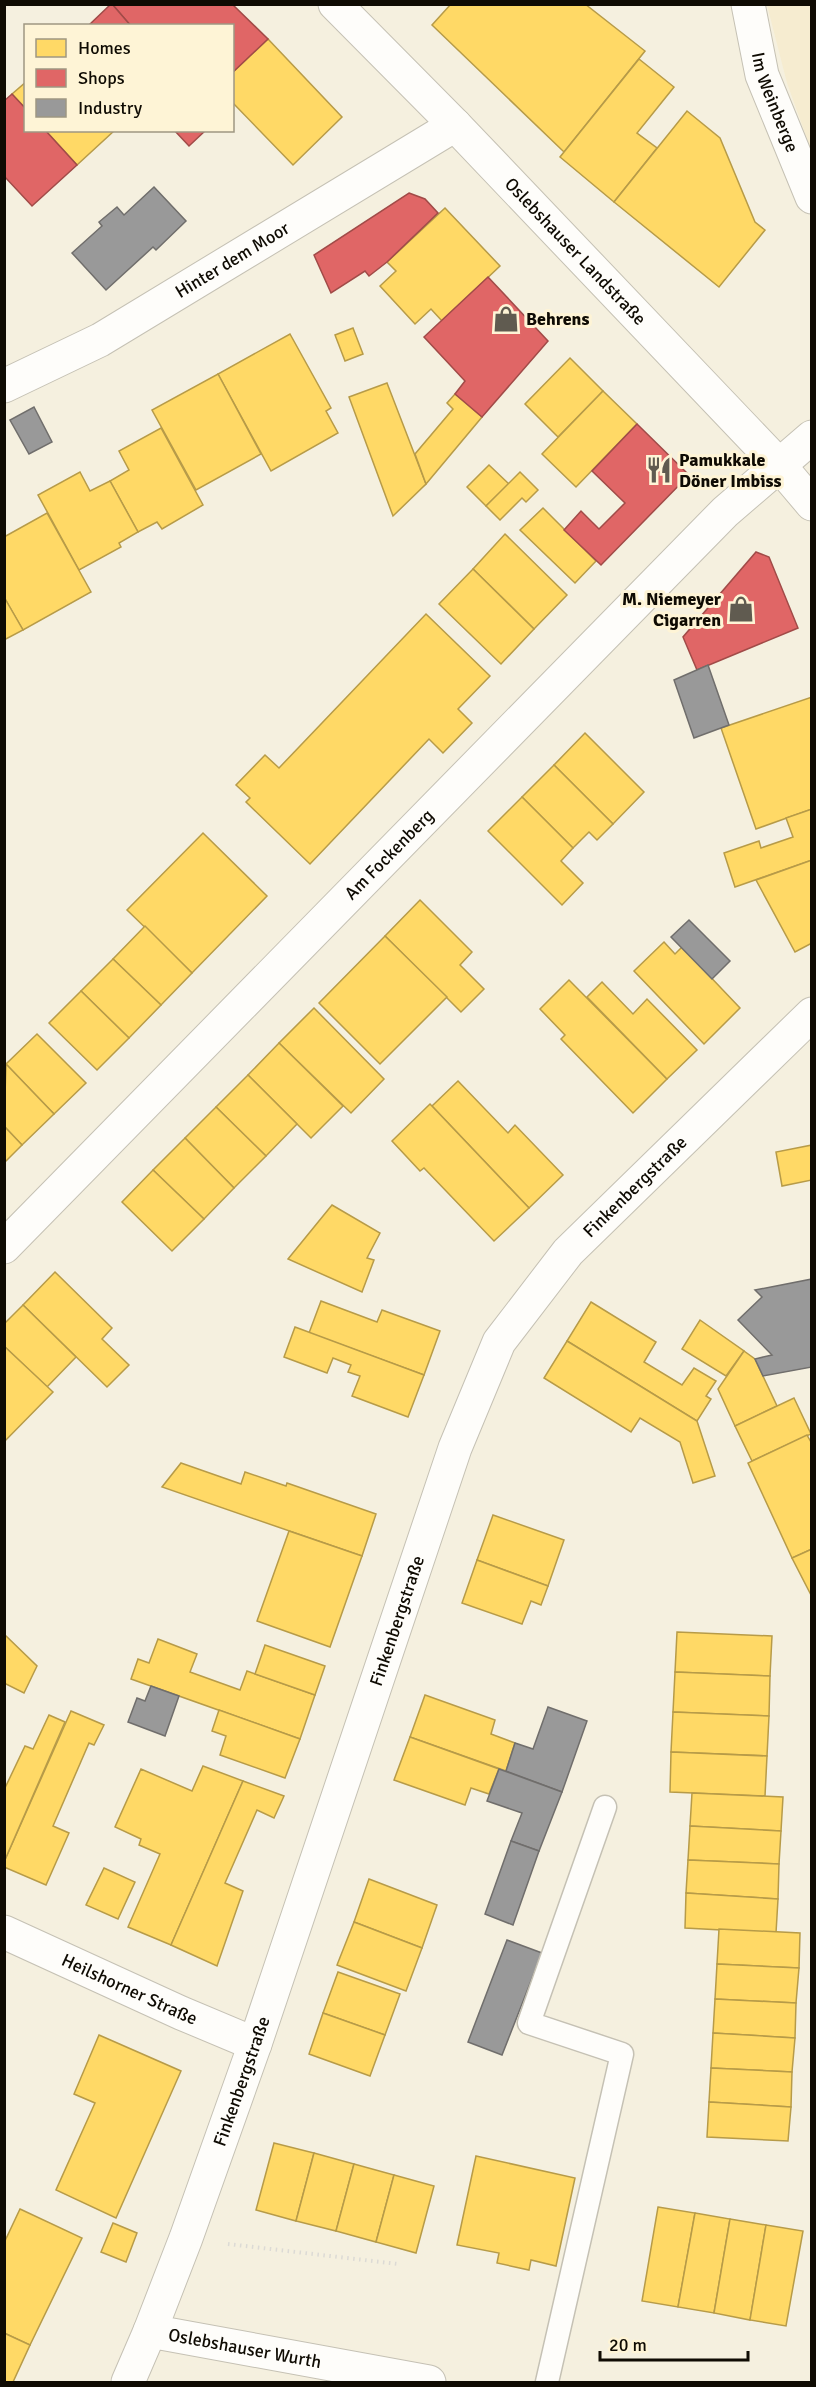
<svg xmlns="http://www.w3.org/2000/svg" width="816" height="2387" viewBox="0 0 816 2387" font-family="Signika,sans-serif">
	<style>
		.built { fill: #f6ecd0 }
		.homes { fill: #ffd966; stroke: #b79b48; stroke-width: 1.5 }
		.shops { fill: #e06666; stroke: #a14b48; stroke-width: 1.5 }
		.industry { fill: #999; stroke: #706e6c; stroke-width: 1.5 }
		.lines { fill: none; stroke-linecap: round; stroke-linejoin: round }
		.lane-casing { stroke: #c5c1b4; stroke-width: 25 }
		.street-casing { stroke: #c5c1b4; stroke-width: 35 }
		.path { stroke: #dcdad5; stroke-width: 4; stroke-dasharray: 1.5 4.5; stroke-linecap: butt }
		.lane { stroke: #fefdfa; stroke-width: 22 }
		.street { stroke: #fefdfa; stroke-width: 33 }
		.labels { text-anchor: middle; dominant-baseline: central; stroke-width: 6; stroke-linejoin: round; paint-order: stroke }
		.street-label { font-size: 18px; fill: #0f0b03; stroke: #fef4d6 }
		.poi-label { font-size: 18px; font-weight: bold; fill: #0f0b03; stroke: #fef4d6; text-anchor: start }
	</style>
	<rect width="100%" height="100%" fill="#f5f0df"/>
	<!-- built -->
	<path class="built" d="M767,5H811V150L787,83Z"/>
	<!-- homes -->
	<g class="homes">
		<path d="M451,4H585L645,51L564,152L432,25Z"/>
		<path d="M268,39L342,117L293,165L232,102V73Z"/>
		<path d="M639,59L674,87L637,133L657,148L614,202L560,157Z"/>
		<path d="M26,82V109L12,94Z"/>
		<path d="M687,111L720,138L755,222L765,230L719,287L614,202Z"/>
		<path d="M45,130H115L77,165Z"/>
		<path d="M445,208L500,266L442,321L431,309L415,324L380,286L396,271L387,262Z"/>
		<path d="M353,328L363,354L345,361L335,335Z"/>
		<path d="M290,334L331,408L326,411L338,433L271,471L218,374Z"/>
		<path d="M570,358L603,391L558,437L525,404Z"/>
		<path d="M218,374L261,454L196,490L152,410Z"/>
		<path d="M387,383L426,484L393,516L349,397Z"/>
		<path d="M603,391L637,424L576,487L542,454Z"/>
		<path d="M455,394L482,417L426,484L415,454L453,409L447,403Z"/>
		<path d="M161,428L203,505L162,529L157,522L138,532L110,481L129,470L119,451Z"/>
		<path d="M489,465L509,484L486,506L467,487Z"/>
		<path d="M80,472L90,491L110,481L138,532L119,543L121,547L79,570L38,495Z"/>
		<path d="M520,472L538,490L526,502L522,498L500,520L486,506Z"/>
		<path d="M543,508L596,561L575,583L520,530Z"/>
		<path d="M47,513L91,592L23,630L4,597V537Z"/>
		<path d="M505,534L567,595L534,629L473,569Z"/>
		<path d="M473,569L534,629L501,664L439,604Z"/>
		<path d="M4,597L23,630L4,640Z"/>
		<path d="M426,614L490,676L458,709L472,723L443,753L429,739L310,864L246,802L250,798L236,785L265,755L279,768Z"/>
		<path d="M812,697V809L756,829L721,728Z"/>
		<path d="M585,733L644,792L613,824L554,765Z"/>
		<path d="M554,765L613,824L597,840L589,832L573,848L522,797Z"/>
		<path d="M522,797L573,848L561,861L583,883L562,905L488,831Z"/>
		<path d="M812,809V860L735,887L724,853L759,841L761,848L793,837L786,818Z"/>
		<path d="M203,833L267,896L192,973L127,910Z"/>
		<path d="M812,860V943L795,952L756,880Z"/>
		<path d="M420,900L472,952L460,965L484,989L461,1012L385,936Z"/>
		<path d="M145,926L192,973L161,1005L113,959Z"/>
		<path d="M385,936L447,997L380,1064L319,1003Z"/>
		<path d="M664,942L675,954L682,947L740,1008L704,1044L634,971Z"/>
		<path d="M113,959L161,1005L129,1038L81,991Z"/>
		<path d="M569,980L667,1079L633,1113L561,1039L565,1035L540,1009Z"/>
		<path d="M602,982L633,1014L647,999L697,1050L667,1079L587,997Z"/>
		<path d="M81,991L129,1038L97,1070L49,1023Z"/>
		<path d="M314,1008L384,1079L351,1113L279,1043Z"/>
		<path d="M37,1034L86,1083L54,1114L6,1064Z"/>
		<path d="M279,1043L343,1106L311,1138L248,1075Z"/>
		<path d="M6,1064L54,1114L22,1145L4,1126Z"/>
		<path d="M248,1075L297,1124L266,1156L216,1107Z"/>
		<path d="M458,1081L508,1133L515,1125L563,1175L529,1208L432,1106Z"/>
		<path d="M430,1104L529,1208L494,1241L424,1168L420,1171L392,1141Z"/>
		<path d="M216,1107L266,1156L234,1188L185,1138Z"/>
		<path d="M4,1126L22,1145L4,1163Z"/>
		<path d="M185,1138L234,1188L204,1219L153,1170Z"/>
		<path d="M812,1145V1180L782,1186L776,1152Z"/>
		<path d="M153,1170L204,1219L172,1251L122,1202Z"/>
		<path d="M332,1205L380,1233L367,1258L374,1260L362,1292L288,1259Z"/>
		<path d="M55,1272L112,1328L102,1339L129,1365L107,1387L23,1305Z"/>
		<path d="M321,1301L377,1322L382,1310L440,1331L424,1375L309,1333Z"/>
		<path d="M591,1302L656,1342L644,1362L682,1385L694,1368L716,1381L706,1396L711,1399L697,1421L567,1341Z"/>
		<path d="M23,1305L76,1357L47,1387L4,1346V1324Z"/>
		<path d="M700,1320L744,1351L726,1376L682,1349Z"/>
		<path d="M295,1327L424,1375L408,1417L352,1396L360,1376L348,1372L351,1365L333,1358L327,1373L284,1357Z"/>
		<path d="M567,1341L697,1421L715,1476L693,1483L680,1442L640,1418L631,1432L544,1378Z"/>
		<path d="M4,1346L53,1392L4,1442Z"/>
		<path d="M744,1351L755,1359L777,1406L735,1426L718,1389Z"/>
		<path d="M794,1398L811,1434L752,1461L735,1426Z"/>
		<path d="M807,1435L812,1444V1549L792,1558L748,1463Z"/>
		<path d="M181,1463L241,1484L245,1472L286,1486L287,1483L376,1514L362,1556L162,1487Z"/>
		<path d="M493,1515L564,1540L548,1586L477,1560Z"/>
		<path d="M289,1531L362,1556L330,1647L257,1621Z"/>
		<path d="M812,1549V1597L792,1558Z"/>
		<path d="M477,1560L548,1586L541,1605L531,1601L522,1624L462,1603Z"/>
		<path d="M677,1632L772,1636L770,1676L675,1672Z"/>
		<path d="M4,1634L37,1666L24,1693L4,1683Z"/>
		<path d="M158,1639L197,1654L190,1672L240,1690L247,1671L315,1695L300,1739L131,1679L138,1659L149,1663Z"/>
		<path d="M265,1645L325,1666L315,1695L255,1674Z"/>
		<path d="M675,1672L770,1676L769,1716L673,1712Z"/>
		<path d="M425,1695L495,1720L491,1734L515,1743L506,1771L410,1737Z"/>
		<path d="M219,1710L300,1739L285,1778L220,1755L226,1736L212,1731Z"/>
		<path d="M71,1711L104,1725L94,1745L89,1743L53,1826L69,1833L46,1885L4,1867V1862Z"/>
		<path d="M673,1712L769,1716L767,1756L671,1752Z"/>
		<path d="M49,1715L65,1722L4,1862V1790L25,1746L33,1749Z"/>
		<path d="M410,1737L499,1769L489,1794L471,1788L465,1805L394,1780Z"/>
		<path d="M671,1752L767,1756L765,1796L670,1792Z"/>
		<path d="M203,1766L243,1781L171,1945L128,1927L160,1854L139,1845L141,1839L115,1827L141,1769L192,1791Z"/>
		<path d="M243,1781L284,1796L274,1818L257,1810L225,1883L243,1891L217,1966L171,1945Z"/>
		<path d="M692,1793L783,1797L781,1831L690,1826Z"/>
		<path d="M690,1826L781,1831L779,1864L688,1860Z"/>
		<path d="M688,1860L779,1864L778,1899L686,1893Z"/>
		<path d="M104,1868L135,1882L118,1919L86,1905Z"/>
		<path d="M369,1879L437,1905L422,1948L354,1922Z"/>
		<path d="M686,1893L778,1899L776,1933L685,1928Z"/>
		<path d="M354,1922L422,1948L406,1991L337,1965Z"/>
		<path d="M719,1929L800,1933L799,1968L717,1964Z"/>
		<path d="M717,1964L799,1968L796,2003L715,1999Z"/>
		<path d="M338,1972L400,1994L385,2035L323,2013Z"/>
		<path d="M715,1999L796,2003L795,2038L713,2033Z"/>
		<path d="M323,2013L385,2035L370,2076L309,2054Z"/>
		<path d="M713,2033L795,2038L792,2072L711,2068Z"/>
		<path d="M99,2035L181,2071L116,2218L56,2190L95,2103L74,2094Z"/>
		<path d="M711,2068L792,2072L791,2107L709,2102Z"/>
		<path d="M709,2102L791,2107L788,2141L707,2137Z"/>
		<path d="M274,2143L314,2153L296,2221L256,2210Z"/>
		<path d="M314,2153L354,2164L336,2231L296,2221Z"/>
		<path d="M476,2156L575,2178L556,2266L531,2260L529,2270L497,2263L499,2253L457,2245Z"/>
		<path d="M354,2164L394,2175L376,2242L336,2231Z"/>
		<path d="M394,2175L434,2186L416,2253L376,2242Z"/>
		<path d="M658,2207L695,2213L678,2307L642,2301Z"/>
		<path d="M20,2209L82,2238L30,2345L4,2333V2243Z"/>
		<path d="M695,2213L730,2219L714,2313L678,2307Z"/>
		<path d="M730,2219L766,2225L750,2320L714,2313Z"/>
		<path d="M113,2223L137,2233L126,2262L101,2252Z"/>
		<path d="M766,2225L803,2231L786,2326L750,2320Z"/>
		<path d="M4,2333L30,2345L13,2382H4Z"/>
	</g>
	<!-- shops -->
	<g class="shops">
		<path d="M112,4H232L268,39L232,73V26H131Z"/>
		<path d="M112,4L131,26H88L111,4Z"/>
		<path d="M12,94L26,109V130H45L77,165L32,206L4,176V101Z"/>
		<path d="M174,130H206L189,146Z"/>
		<path d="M409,193L425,199L438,213L387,262L369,276L365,271L331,293L314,255Z"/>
		<path d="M488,277L548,341L482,417L455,394L465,381L424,337Z"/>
		<path d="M637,424L689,475L601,565L564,530L581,511L599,529L625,503L592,471Z"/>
		<path d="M756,552L769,557L798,628L697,670L683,637Z"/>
	</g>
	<!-- industry -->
	<g class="industry">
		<path d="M154,187L186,221L156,250L153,247L106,290L72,253L102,226L99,222L117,207L124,215Z"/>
		<path d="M34,407L52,442L29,454L10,420Z"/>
		<path d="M708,665L729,725L694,738L674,680Z"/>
		<path d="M689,920L730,961L712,979L671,937Z"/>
		<path d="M812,1279V1367L763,1376L755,1359L772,1355L738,1320L762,1297L755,1290Z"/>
		<path d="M151,1686L179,1696L165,1736L128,1722L137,1698L145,1701Z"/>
		<path d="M548,1707L587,1721L562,1792L506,1771L515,1743L533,1749Z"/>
		<path d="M499,1769L562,1792L539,1851L511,1841L522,1813L487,1801Z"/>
		<path d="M511,1841L539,1851L513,1925L485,1914Z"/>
		<path d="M507,1940L542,1953L502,2055L468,2042Z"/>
	</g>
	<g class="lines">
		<!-- lane casing -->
		<g class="lane-casing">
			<path id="lane" d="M547,2382L622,2054L529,2023L605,1807"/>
		</g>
		<!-- street casing -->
		<g class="street-casing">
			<g id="street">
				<path id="s1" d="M335,4L455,125L779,465L812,504"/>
				<path id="s2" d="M748,4L762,75L812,197"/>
				<path id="s3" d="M4,386L100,340L455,125"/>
				<path id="s4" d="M4,1247L725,512L812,437"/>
				<path id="s5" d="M4,1932L181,2013L255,2044"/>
				<path id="s6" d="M150,2331L186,2238L255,2044L455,1448L499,1342L568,1252L812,1014"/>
				<path id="s7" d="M128,2382L150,2331L429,2382"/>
			</g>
		</g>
		<!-- path -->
		<path class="path" d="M228,2244L398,2264"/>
		<!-- lane -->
		<use href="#lane" class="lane"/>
		<!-- street -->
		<use href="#street" class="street"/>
	</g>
	<!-- icons -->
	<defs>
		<g id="shop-bare" transform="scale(2.07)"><path d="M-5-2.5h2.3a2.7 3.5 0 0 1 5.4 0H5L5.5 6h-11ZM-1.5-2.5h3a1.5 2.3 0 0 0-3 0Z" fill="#605b50" stroke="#fef4d6" stroke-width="2.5" paint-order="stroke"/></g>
		<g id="restaurant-bare" transform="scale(2.07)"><path d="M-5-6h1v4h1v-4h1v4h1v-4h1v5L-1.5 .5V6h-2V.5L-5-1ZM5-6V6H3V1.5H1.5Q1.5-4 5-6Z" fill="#605b50" stroke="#fef4d6" stroke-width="2.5" paint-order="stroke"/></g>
	</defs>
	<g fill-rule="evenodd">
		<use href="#shop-bare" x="506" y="319"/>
		<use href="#restaurant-bare" x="659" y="470"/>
		<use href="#shop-bare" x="741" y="609"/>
	</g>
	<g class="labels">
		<!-- street labels -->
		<g class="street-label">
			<text stroke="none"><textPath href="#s2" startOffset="102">Im Weinberge</textPath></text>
			<text stroke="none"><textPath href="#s1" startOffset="345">Oslebshauser Landstraße</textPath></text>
			<text stroke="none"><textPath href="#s3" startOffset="261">Hinter dem Moor</textPath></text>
			<text stroke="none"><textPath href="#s4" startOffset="550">Am Fockenberg</textPath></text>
			<text stroke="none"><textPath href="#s6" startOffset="1256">Finkenbergstraße</textPath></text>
			<text stroke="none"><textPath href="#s6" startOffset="752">Finkenbergstraße</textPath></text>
			<text stroke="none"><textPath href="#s5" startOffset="138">Heilshorner Straße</textPath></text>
			<text stroke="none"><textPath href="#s6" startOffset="266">Finkenbergstraße</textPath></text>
			<text stroke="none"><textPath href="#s7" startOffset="152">Oslebshauser Wurth</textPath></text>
		</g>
		<!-- poi labels -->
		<g class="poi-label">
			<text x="526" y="319">Behrens</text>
			<text x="679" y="460">Pamukkale<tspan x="679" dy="21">Döner Imbiss</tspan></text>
			<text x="721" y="599" text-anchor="end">M. Niemeyer<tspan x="721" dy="21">Cigarren</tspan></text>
		</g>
	</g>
	<!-- border -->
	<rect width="816" height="2387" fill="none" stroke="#0f0b03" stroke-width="12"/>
	<!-- legend -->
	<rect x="24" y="24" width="210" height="108" fill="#fef4d6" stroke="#9e9782" stroke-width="1.5"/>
	<rect x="36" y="39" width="30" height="18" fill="#ffd966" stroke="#9e9782" stroke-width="1.5"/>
	<text x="78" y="54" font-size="18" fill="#0f0b03">Homes</text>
	<rect x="36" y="69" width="30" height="18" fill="#e06666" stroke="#9e9782" stroke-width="1.5"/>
	<text x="78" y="84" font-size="18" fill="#0f0b03">Shops</text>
	<rect x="36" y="99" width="30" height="18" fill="#999999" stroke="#9e9782" stroke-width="1.5"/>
	<text x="78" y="114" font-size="18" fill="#0f0b03">Industry</text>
	<!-- scale -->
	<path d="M600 2351v9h148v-9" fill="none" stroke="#0f0b03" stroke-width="3"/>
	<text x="609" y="2351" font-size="18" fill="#0f0b03" stroke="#fef4d6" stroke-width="4.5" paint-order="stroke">20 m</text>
</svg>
